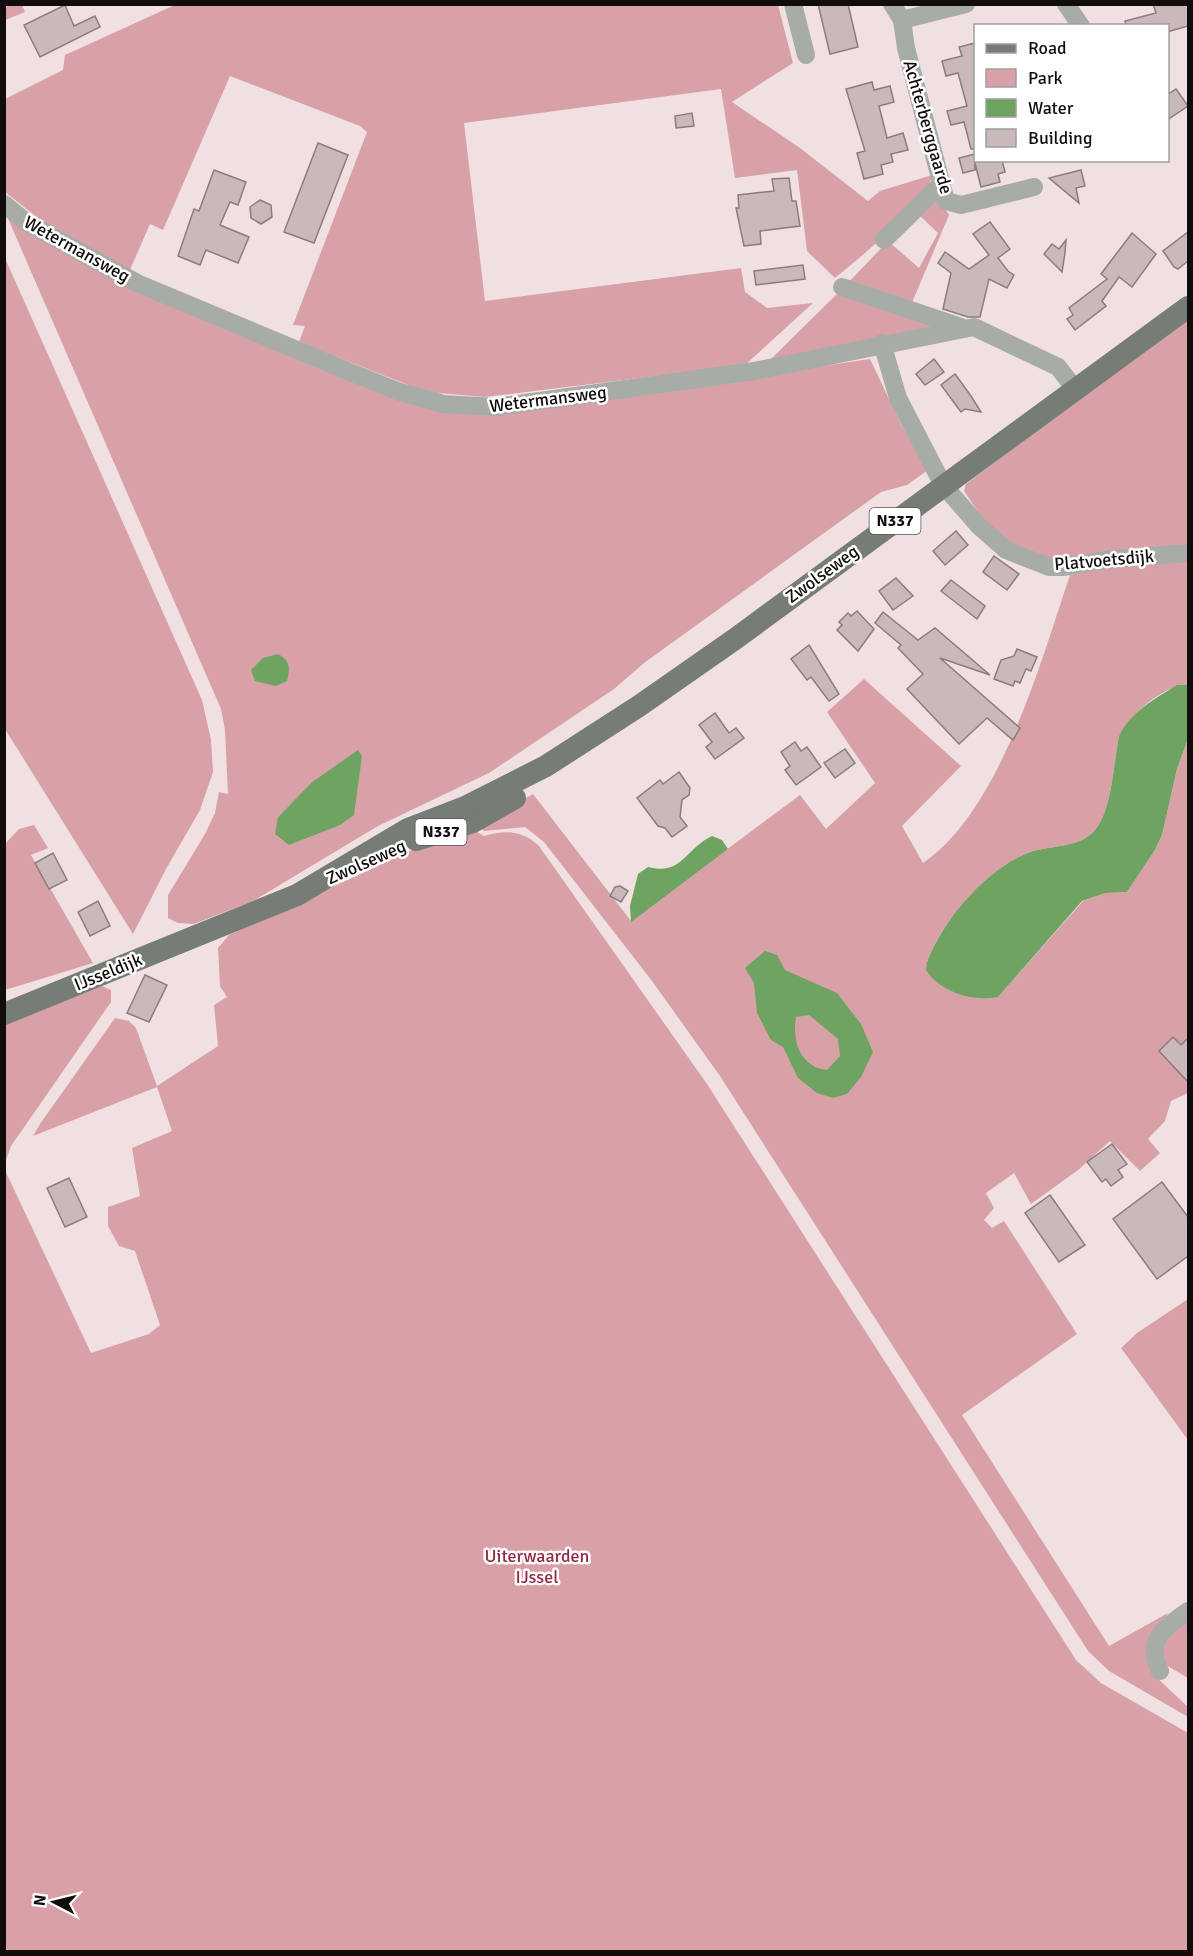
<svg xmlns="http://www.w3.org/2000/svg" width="1193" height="1956" viewBox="0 0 1193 1956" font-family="Signika,sans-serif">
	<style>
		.green { fill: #d8a1a8; fill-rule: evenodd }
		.water { fill: #6fa362; fill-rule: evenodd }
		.building { fill: #c9b9ba; stroke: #8c7c7e; stroke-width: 1.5 }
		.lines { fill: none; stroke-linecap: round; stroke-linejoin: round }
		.minor { stroke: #a8aca7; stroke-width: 18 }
		.major { stroke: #757d74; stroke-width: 22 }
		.labels { text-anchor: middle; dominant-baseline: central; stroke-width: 5; stroke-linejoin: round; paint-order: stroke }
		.shield { fill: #fff; stroke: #595656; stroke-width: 1.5 }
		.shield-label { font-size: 16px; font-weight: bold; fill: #120d0d }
		.street-label { font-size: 18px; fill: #120d0d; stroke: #fff }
		.park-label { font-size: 18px; fill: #912a42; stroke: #fff }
	</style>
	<rect width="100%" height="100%" fill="#f1e0e1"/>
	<!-- green -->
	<g class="green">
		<path d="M5,4L22,5L25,12L5,20Z"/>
		<path d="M177,4L778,5L793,63L732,102L800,148L868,201L880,191L932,175C928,203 858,259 835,278L807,251L797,170L735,178L721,89L464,123L485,301L741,268L745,292L767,308L813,303L745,365L485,397L426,392L299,342L305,326L293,325L367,132L360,126L230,76L163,230L150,224L129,272L57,233L5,192V99L63,70L65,55Z"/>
		<path d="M937,196L949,215L911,305L848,283L888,241L919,268L938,233L919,215Z"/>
		<path d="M6,214L421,406L647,392L870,359L901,424L928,470L907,485L881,492L644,663L614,689L489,773L378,826L253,901L194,924L178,923L168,918V895L205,834L215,813L219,792L228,794L225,730L221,709ZM311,783L340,825L278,817Z"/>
		<path d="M4,256L202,700L211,740L213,772L200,810L166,869L133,934L5,729Z"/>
		<path d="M841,290L932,323L933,328L770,360Z"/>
		<path d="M1188,316V549C1149,553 1058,570 1024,554C998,541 979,514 964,491L966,484Z"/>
		<path d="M1188,560V685C1165,684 1129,715 1119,736C1114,761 1112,805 1098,826C1082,851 1048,843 1023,855C1015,858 1008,866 1001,871C968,896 942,922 927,962L998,997L1083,901L1106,893L1127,892L1155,850L1162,835L1177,769L1188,739V1093L1171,1101L1165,1121L1148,1139L1160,1153L1140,1171L1110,1141L1078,1170L1031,1204L1014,1173L986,1193L994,1208L984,1220L992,1228L1004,1221L1077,1334L962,1415L1109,1646L1168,1613L1159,1628L1154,1675L1188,1707V1717L1109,1671L1088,1651L720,1076L652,981L544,842L525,827L484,831L478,826L533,794L631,921L800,795L826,829L875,783L827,712L864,679L961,766L902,826L923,863C1000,811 1041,661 1070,575L1117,564Z"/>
		<path d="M34,825L48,848L31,855L93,963L5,990V844L19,829Z"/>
		<path d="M472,829L484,836C505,830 522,830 539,846L707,1084L1076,1660L1101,1683L1188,1733V1951H5L4,1168L91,1353L149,1334L160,1325L135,1251L119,1246L108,1226V1207L140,1196L132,1148L172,1131L157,1087L33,1136L40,1124L115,1018L129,1021L136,1028L157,1086L218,1046L214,1005L227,997L220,986L218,948L229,935L440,837Z"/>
		<path d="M102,986L111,990V1002L11,1146L5,1163V1024Z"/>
		<path d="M1188,1299V1440L1121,1348L1137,1333Z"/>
		<path d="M1188,1616V1678L1166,1665L1160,1645Z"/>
	</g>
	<!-- water -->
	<g class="water">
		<path d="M278,654C291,661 290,669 287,681L276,686L255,681L251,670L263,658Z"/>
		<path d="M1177,685H1188V739L1177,769L1162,835L1155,850L1127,892L1106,893L1082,901L998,997C973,1002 940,992 926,970L927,962C943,920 983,874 1023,855C1048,843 1082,851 1098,826C1112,805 1114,761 1119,736C1131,711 1155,699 1177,685Z"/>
		<path d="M358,750L362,756L354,815L340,825L289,845L275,834L278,817L311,783Z"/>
		<path d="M712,836L722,840L728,849L631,922L630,906L638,874L648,867C682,876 685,849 712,836Z"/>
		<path d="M765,951L777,955L785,970L837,993L861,1024L873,1052L861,1077L847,1094L833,1098L817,1093L798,1078L783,1047L771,1040L757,1013L754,983L745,968ZM809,1015L838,1039L840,1056L827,1070C800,1067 792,1041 796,1017Z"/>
	</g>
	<!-- building -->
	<g class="building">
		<path d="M818,4H848L858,47L830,54Z"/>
		<path d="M1153,4H1188V26L1167,32V26H1126L1125,21L1156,13Z"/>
		<path d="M65,5L74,26L95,16L100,27L40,57L24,25Z"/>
		<path d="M975,43V149H971L964,122L951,125L947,111L967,106L958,73L946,76L942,61L962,56L959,47Z"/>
		<path d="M872,82L874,90L890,86L894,102L879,106L887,138L903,133L908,150L891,154L893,162L881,165L883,174L864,179L857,153L865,151L846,89Z"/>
		<path d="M1176,89L1188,106L1167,120V95Z"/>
		<path d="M692,113L694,126L676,128L675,116Z"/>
		<path d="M318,143L348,155L314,243L284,232Z"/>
		<path d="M975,154V160H1002L1005,172L998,174L1000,182L981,187L975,163V170L963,173L959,158Z"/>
		<path d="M214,170L246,182L238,205L230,202L220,225L249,237L238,263L206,250L200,265L178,256L194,209L199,211Z"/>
		<path d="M1081,170L1085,186L1076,188L1079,203L1049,178Z"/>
		<path d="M789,178L792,201H796L800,226L760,231L761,244L744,246L736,208H739L738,195L774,191L772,179Z"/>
		<path d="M260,200L271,205L272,217L261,224L251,218L250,207Z"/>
		<path d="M990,222L1010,249L998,258L1008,271L1014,275L1007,288L989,279L980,317H968L943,309L951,273L938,263L945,252L969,269L989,255L973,234Z"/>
		<path d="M1188,232V261L1178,269L1174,267L1163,251Z"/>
		<path d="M1132,233L1156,254L1132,287L1119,277L1102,301L1106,306L1075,330L1067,319L1073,315L1069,308L1107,279L1101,274Z"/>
		<path d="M1066,240L1065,253L1062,272L1044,254L1052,244L1059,249Z"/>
		<path d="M803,265L805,279L756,285L754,271Z"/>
		<path d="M934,359L944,372L925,385L916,374Z"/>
		<path d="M955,374L971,396L981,412L965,409L961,412L941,385Z"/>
		<path d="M956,531L968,545L945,565L933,551Z"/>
		<path d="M994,556L1019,574L1007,590L983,572Z"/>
		<path d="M896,578L913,596L893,610L879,591Z"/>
		<path d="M951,580L985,606L977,619L941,591Z"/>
		<path d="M857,611L874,629L858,651L837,630L842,625L839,622L848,613L851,616Z"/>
		<path d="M883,612L918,640L935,628L990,675L940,658L1020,728L1013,740L987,718L959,744L907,689L923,674L898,648L901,645L875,623Z"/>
		<path d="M809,645L839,694L829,701L811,677L807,680L791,659Z"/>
		<path d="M1017,649L1037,657L1031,671L1026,669L1020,683L1015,681L1013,686L994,679L1001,660L1014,656Z"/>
		<path d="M715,713L729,733L736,728L744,738L715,759L706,747L712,742L699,725Z"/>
		<path d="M795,742L801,751L807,747L821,767L796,785L785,770L790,766L781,752Z"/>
		<path d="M845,749L855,763L835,778L824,763Z"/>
		<path d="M679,772L690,788L689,795L682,800L680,817L687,826L672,837L665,828L658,826L637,798L660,780L663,784Z"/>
		<path d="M53,853L67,880L49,889L35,863Z"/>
		<path d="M620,886L628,891L621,902L610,896L615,887Z"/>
		<path d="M98,901L110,926L90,936L78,912Z"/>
		<path d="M145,975L167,985L149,1022L127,1013Z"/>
		<path d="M1173,1037L1181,1045L1188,1038V1082L1159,1051Z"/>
		<path d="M1112,1144L1127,1164L1118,1170L1123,1177L1111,1186L1106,1179L1102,1182L1087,1162Z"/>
		<path d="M69,1178L87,1217L65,1227L47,1188Z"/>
		<path d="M1162,1182L1188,1217V1256L1157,1279L1113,1219Z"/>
		<path d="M1050,1195L1085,1245L1059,1262L1025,1213Z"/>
	</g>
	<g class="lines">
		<!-- minor -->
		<g class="minor">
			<path d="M793,4L806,55"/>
			<path d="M892,4L902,20L906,48L946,201L961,205L1034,187"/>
			<path d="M1066,4L1081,26"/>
			<path d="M902,20L966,4"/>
			<path d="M4,204L26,222L137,283L350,372L400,392L443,404L496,407L754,371L974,327L1058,367L1075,389"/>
			<path d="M884,240L942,183"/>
			<path d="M842,287L961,327"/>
			<path d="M882,343L898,398L943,485L979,526L1006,550L1049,567H1064L1105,560L1188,553"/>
			<path d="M1160,1671C1144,1640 1165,1628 1188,1611"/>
		</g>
		<!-- major -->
		<g class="major">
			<path d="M416,840L473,822L515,798"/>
			<path d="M4,1014L297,895L408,829L465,807L546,766L639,706L735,639L1188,307"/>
		</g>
	</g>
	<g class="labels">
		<!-- shield labels -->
		<g class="shield">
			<rect x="869.5" y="508" width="51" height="26" rx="4.5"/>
			<rect x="415.5" y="819" width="51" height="26" rx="4.5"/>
		</g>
		<g class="shield-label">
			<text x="895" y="521">N337</text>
			<text x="441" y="832">N337</text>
		</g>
		<!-- street labels -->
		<g class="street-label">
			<text transform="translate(928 127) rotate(74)">Achterberggaarde</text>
			<text transform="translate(77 249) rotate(29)">Wetermansweg</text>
			<text transform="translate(548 399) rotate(-7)">Wetermansweg</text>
			<text transform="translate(1104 560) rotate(-5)">Platvoetsdijk</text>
			<text transform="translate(822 574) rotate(-36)">Zwolseweg</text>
			<text transform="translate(366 862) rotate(-24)">Zwolseweg</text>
			<text transform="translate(108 972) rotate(-22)">IJsseldijk</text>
		</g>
		<!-- park labels -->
		<g class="park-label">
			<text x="537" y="1556">Uiterwaarden<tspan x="537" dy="21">IJssel</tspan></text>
		</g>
	</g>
	<!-- border -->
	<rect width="1193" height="1956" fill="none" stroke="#120d0d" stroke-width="12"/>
	<!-- legend -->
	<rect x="974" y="24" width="195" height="138" fill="#ffffff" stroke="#a09e9e" stroke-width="1.5"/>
	<rect x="986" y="44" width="30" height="9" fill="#757d74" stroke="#a09e9e" stroke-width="1.5"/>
	<text x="1028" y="54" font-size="18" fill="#120d0d">Road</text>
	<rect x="986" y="69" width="30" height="18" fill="#d8a1a8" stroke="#a09e9e" stroke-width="1.5"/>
	<text x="1028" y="84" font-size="18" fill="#120d0d">Park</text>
	<rect x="986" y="99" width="30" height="18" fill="#6fa362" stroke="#a09e9e" stroke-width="1.5"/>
	<text x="1028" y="114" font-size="18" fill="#120d0d">Water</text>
	<rect x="986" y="129" width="30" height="18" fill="#c9b9ba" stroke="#a09e9e" stroke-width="1.5"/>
	<text x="1028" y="144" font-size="18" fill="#120d0d">Building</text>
	<!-- north arrow -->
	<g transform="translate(54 1902) rotate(277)" stroke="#ffffff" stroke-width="4.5" paint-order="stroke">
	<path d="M0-4.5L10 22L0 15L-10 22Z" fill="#120d0d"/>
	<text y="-9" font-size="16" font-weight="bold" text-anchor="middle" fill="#120d0d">N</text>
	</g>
</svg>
